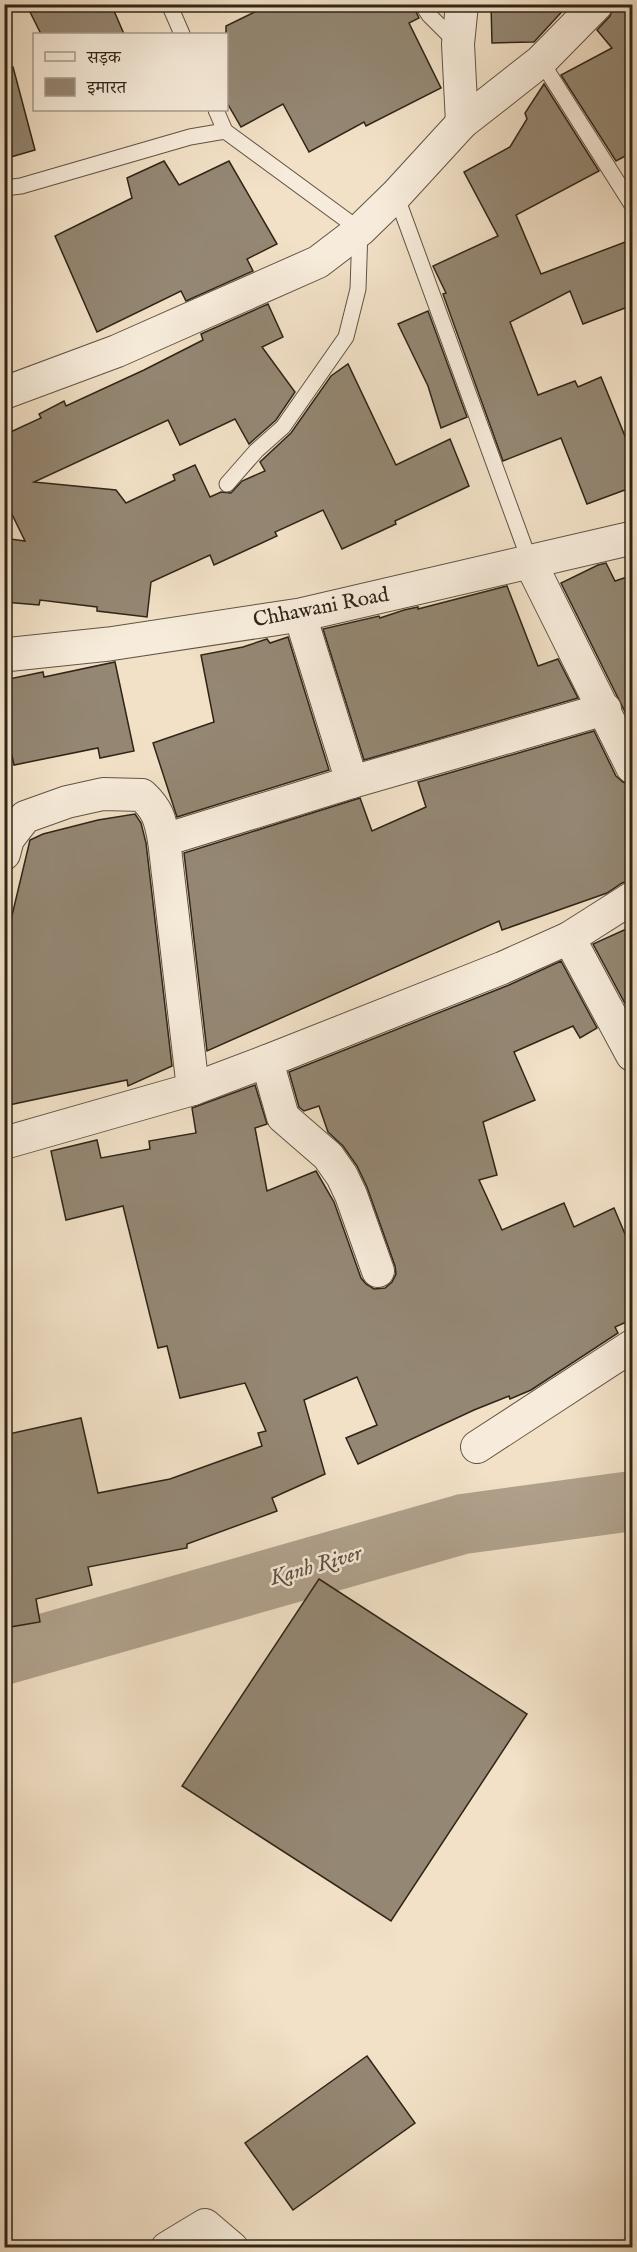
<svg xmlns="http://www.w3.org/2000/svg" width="637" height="2252" viewBox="0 0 637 2252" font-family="'IM FELL English','Noto Serif Devanagari',serif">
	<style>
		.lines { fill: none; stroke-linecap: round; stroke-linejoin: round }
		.river { stroke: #b0a18c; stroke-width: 60 }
		.building { fill: #948773; stroke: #2f2518; stroke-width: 1.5 }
		.service-casing { stroke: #605444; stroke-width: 17 }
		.minor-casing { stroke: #605444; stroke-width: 34 }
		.tertiary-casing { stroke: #605444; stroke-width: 35 }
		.service { stroke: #f7ecdb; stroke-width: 15 }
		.minor { stroke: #f7ecdb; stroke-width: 32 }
		.tertiary { stroke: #f7ecdb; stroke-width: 33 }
		.labels { text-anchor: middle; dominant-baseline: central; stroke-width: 5; stroke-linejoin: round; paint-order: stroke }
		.street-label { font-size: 21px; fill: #2f2518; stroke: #f7ecdb }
		.water-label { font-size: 22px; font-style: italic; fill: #5c5041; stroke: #f7ecdb }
	</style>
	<rect width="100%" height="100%" fill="#f2e1c7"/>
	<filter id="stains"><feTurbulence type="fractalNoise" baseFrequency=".00333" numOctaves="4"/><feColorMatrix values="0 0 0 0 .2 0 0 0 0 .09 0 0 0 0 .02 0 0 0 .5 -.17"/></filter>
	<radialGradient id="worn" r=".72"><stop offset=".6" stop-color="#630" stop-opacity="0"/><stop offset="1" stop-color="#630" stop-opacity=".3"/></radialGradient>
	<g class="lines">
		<!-- river -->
		<path class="river" d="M4,1655L463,1524L632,1501"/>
	</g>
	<!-- building -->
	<g class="building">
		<path d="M26,4H111L124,34H41Z"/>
		<path d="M271,4H412L419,18L409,23L441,88L366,126L364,122L309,152L283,104L241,127L226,101V26Z"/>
		<path d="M491,4H569L534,42L492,43Z"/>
		<path d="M614,4H633V152L616,161L561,75L612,48L597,30L610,16Z"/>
		<path d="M13,67L35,150L4,159V68Z"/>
		<path d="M544,84L599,171L516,215L541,274L633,239V305L583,324L570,291L510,322L538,395L575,381L578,387L601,377L633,456V487L587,504L561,438L503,461L443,294L446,293L433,266L498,236L464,172L510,147L527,119L525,113Z"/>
		<path d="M164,161L179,185L229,161L277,244L247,259L253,271L186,301L181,291L97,332L55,236L132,198L127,178Z"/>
		<path d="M268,304L283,337L262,347L295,392L276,420L249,444L235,419L180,445L168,420L34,482L116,490L126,503L175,480L173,475L195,465L210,497L221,492L231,493L242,481L265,471L260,462L291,433L331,376L348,364L396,465L450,439L469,486L395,521L396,524L342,549L323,510L275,532L277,536L214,565L210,555L151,582L147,617L97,611V607L40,600L39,605L4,602V538L25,541L4,498V435L41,418L39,414L64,401L66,406L144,370L203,340L201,334Z"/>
		<path d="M428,311L467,417L441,428L428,386L398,324Z"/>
		<path d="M606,563L615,581L633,575V728L561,583L598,565Z"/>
		<path d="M507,586L538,666L558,659L578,698L364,760L323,629L379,616L380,618L404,610L418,607V609Z"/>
		<path d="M288,637L329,770L177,817L153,743L214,722L201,655L243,647L267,639L270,643Z"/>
		<path d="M115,662L134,751L100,758L98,748L14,765L4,720V680L43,672L44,677Z"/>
		<path d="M594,731L616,776L623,782L633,785V880L622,883L607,893L502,930L499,921L207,1051L184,853L360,798L372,831L426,807L418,782Z"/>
		<path d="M135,814L141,823L146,843L172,1066L128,1086L127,1080L4,1106V949L30,840L43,834L98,820Z"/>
		<path d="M633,926V1006L628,1009L593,944Z"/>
		<path d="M561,961L597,1028L580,1038L573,1026L514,1052L535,1100L483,1122L497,1175L479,1180L502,1230L564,1203L574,1227L614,1208L633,1253V1319L615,1327L618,1333L531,1390L510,1399L509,1396L474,1410L358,1464L346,1438L377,1425L357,1377L304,1400L325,1474L272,1498L277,1511L187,1544V1548L88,1567L92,1585L36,1599L40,1622L4,1628V1435L81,1418L98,1493L170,1479L262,1446L258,1433L266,1431L245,1383L180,1398L167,1346L158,1348L123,1206L66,1220L51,1151L97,1140L101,1158L150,1149L149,1141L196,1133L192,1108L255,1085L267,1124L255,1128L267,1191L316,1171L334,1202L361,1278L366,1284L374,1289L385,1288L392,1282L396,1274L395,1266L367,1187L357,1166L343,1146L328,1132L319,1106L304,1111L299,1107L289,1072L509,985Z"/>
		<path d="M319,1579L527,1714L391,1921L182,1786Z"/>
		<path d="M367,2056L415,2123L293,2210L245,2143Z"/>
	</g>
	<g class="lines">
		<!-- service casing -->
		<g class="service-casing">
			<g id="service">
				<path d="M169,4L182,34"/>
				<path d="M422,4L429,15L458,44"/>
				<path d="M541,61L632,205"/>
				<path d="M216,110L225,131"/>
				<path d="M4,188L21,186L190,137L225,131L360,230L358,289L346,337L283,427L256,451L227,484"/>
				<path d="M396,195L530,562"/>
			</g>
		</g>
		<!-- minor casing -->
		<g class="minor-casing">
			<g id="minor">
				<path d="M462,123L458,44L462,4"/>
				<path d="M4,393L117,351L318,262L360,230L396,195L462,123L541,61L597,4"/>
				<path d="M530,562L632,767"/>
				<path d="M300,615L352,782"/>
				<path d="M164,840L352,782L605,709"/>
				<path d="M4,854L8,839L25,817L67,802L103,794L142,795C158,810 160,819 164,840L193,1089"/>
				<path d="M569,938L632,1055"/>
				<path d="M267,1061L283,1117L328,1156L342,1176L351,1195L378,1271"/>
				<path d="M4,1143L193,1089L267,1061L502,968L569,938L632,898"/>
				<path d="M477,1447L632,1346"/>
				<path d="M167,2248L205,2225L232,2248"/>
			</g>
		</g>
		<!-- tertiary casing -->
		<g class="tertiary-casing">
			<path id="tertiary" d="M4,655L109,644L300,615L632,538"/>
		</g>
		<!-- service -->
		<use href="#service" class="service"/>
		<!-- minor -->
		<use href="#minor" class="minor"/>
		<!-- tertiary -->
		<use href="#tertiary" class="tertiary"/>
	</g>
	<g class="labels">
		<!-- street labels -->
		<g class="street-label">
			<text transform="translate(321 608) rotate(-11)">Chhawani Road</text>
		</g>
		<!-- water labels -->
		<g class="water-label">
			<text transform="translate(316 1566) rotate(-16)">Kanh River</text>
		</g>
	</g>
	<!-- margin -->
	<rect width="637" height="2252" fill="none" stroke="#f2e1c7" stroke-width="24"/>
	<rect x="6" y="6" width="625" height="2240" fill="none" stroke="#2f2518" stroke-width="3"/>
	<rect x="12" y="12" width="613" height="2228" fill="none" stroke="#2f2518" stroke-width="1.5"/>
	<!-- legend -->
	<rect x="33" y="33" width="195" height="78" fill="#f7ecdb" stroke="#a79c8d" stroke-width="1.5"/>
	<rect x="45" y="52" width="30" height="9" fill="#f7ecdb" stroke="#a79c8d" stroke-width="1.5"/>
	<text x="87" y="63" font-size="18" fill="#2f2518">सड़क</text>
	<rect x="45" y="78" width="30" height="18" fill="#948773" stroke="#a79c8d" stroke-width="1.5"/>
	<text x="87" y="93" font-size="18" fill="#2f2518">इमारत</text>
	<rect width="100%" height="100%" filter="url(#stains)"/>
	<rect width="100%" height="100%" fill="url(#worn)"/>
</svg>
